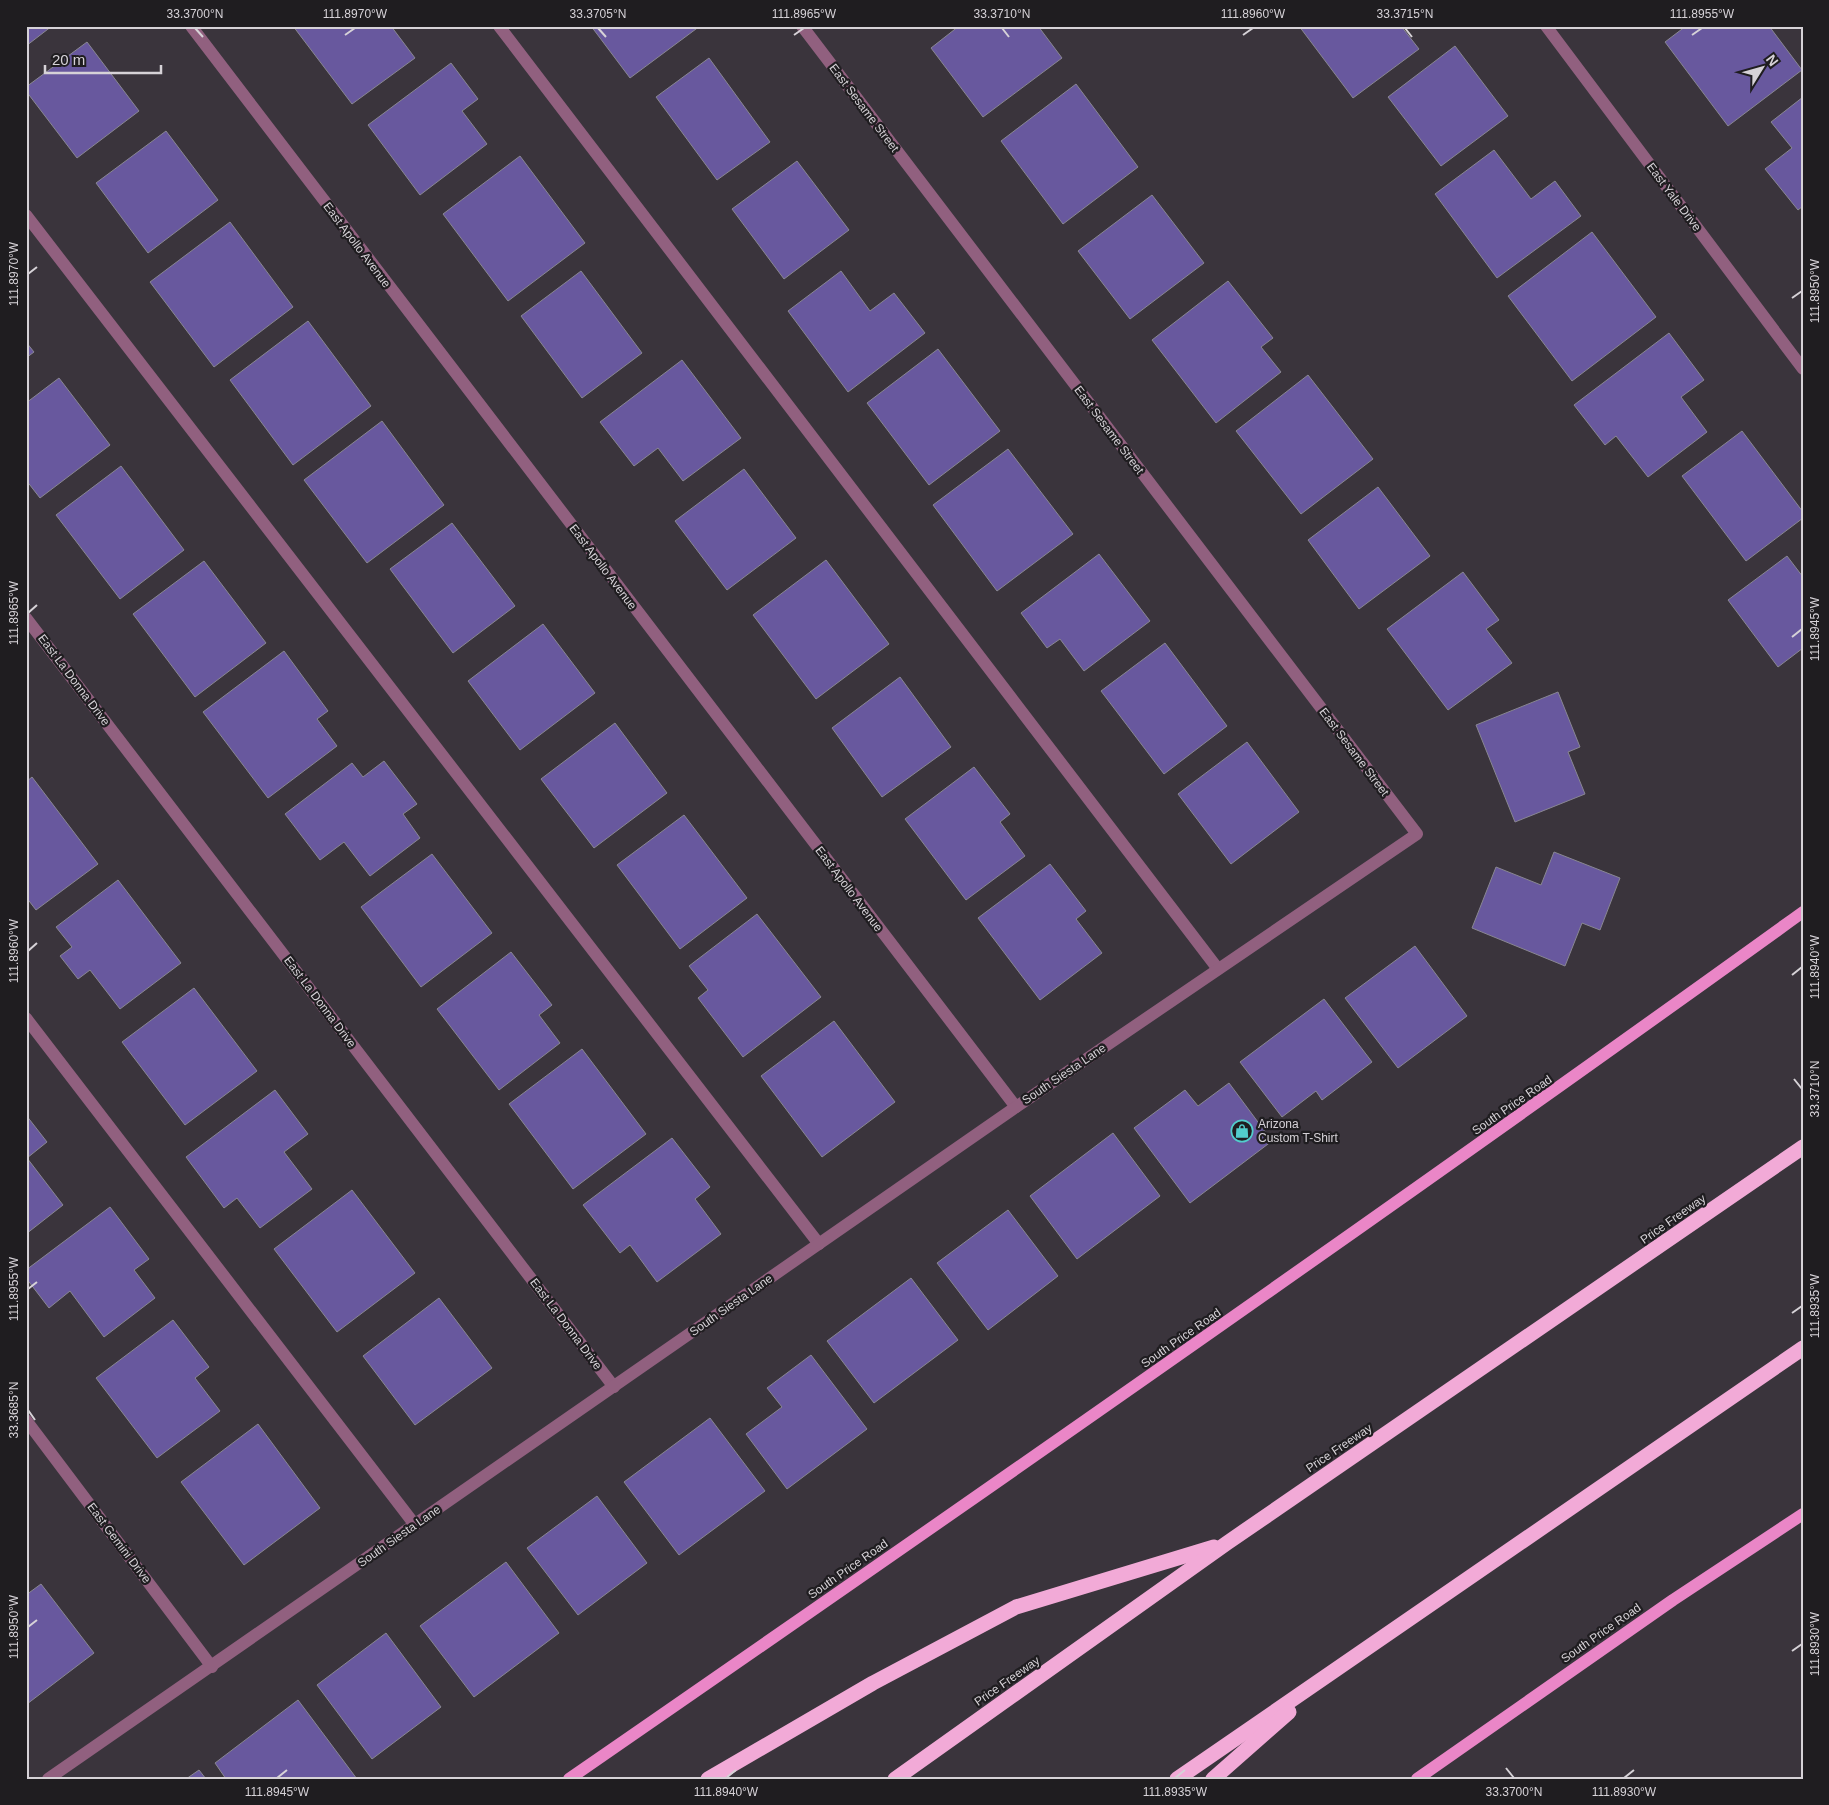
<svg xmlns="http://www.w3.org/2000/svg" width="1829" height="1805" viewBox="0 0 1829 1805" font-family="Arial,sans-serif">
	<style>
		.building { fill: #68589e; stroke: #898792 }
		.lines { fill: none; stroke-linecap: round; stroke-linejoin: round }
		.minor { stroke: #91607f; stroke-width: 12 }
		.major { stroke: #ea86c7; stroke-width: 12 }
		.highway { stroke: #f2aad7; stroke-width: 15 }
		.ticks { fill: none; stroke: #d6d2d7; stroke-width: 2 }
		.labels { text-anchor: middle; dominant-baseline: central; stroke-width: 4.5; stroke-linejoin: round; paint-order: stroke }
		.street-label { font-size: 12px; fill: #d6d2d7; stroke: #1f1d20 }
		.poi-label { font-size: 12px; fill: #d6d2d7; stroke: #1f1d20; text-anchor: start }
		.neatline { fill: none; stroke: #d6d2d7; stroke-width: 2 }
		.ticks-label { font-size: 12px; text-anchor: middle; fill: #d6d2d7 }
	</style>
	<rect width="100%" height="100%" fill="#3a343c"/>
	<!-- building -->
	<g class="building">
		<path d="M26,26H52L26,46Z"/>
		<path d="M293,26H391L415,58L352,104Z"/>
		<path d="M591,26H700L630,78Z"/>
		<path d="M959,26H1038L1062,58L983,117L931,48Z"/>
		<path d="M1299,26H1401L1419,49L1353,98Z"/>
		<path d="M1686,26H1769L1802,70L1728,126L1665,42Z"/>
		<path d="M87,42L139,111L77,158L26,91V87Z"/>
		<path d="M1455,46L1508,116L1441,166L1388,97Z"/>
		<path d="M709,58L770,142L717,180L656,97Z"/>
		<path d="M451,63L478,99L462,111L487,144L420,195L368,125Z"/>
		<path d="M1076,84L1138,167L1063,224L1001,141Z"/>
		<path d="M1803,97V206L1798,210L1765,169L1792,148L1771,122Z"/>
		<path d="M166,131L218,200L148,253L96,183Z"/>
		<path d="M1494,150L1531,199L1555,181L1581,216L1497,278L1435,194Z"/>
		<path d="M520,156L585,243L508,301L443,214Z"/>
		<path d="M797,161L849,230L784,279L732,209Z"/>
		<path d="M1152,195L1204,263L1130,319L1078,251Z"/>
		<path d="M230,222L293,307L214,367L150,282Z"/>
		<path d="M1592,232L1656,317L1572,381L1508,296Z"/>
		<path d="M581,271L642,353L582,398L521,316Z"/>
		<path d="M841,271L870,311L894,293L925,333L848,392L788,311Z"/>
		<path d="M1228,281L1273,338L1261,347L1281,372L1216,423L1152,340Z"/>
		<path d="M308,321L371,406L293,465L230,380Z"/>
		<path d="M1669,333L1704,380L1681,397L1707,432L1648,477L1616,436L1605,445L1574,405Z"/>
		<path d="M26,342L34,352L26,358Z"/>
		<path d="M938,349L1000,431L929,485L867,403Z"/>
		<path d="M682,360L741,438L683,481L658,448L634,466L600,422Z"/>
		<path d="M1308,375L1373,459L1301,514L1236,431Z"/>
		<path d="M59,378L110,445L40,498L26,480V403Z"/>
		<path d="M382,421L444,505L367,563L304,480Z"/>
		<path d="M1742,431L1803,512V518L1746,561L1682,476Z"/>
		<path d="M1008,449L1073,534L997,591L933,505Z"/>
		<path d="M121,466L184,550L120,599L56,515Z"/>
		<path d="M744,469L796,538L727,590L675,521Z"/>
		<path d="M1378,487L1430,556L1359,609L1308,540Z"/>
		<path d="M452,523L515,606L453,653L390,569Z"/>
		<path d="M1099,554L1150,621L1084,671L1060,639L1047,648L1021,613Z"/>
		<path d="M1787,556L1803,577V648L1778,667L1728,600Z"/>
		<path d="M826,560L889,644L816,699L753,615Z"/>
		<path d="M204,561L266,643L195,697L133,614Z"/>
		<path d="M1463,572L1499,620L1486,629L1512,663L1448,710L1387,629Z"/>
		<path d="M543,624L595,693L520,750L468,681Z"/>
		<path d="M1165,643L1227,726L1164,774L1101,691Z"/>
		<path d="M284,651L328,711L317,719L337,746L268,798L203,712Z"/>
		<path d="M900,677L951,747L882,797L832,728Z"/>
		<path d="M1558,692L1580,747L1568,752L1585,794L1515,822L1476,725Z"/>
		<path d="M615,723L667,793L594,848L541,779Z"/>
		<path d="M1247,742L1299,812L1231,864L1178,794Z"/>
		<path d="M384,761L417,804L403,814L420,838L370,876L344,842L320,860L285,814L352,763L363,777Z"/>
		<path d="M974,767L1010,814L1000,822L1025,856L966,900L905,819Z"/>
		<path d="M32,777L98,864L36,910L26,897V782Z"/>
		<path d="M684,815L747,898L680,949L617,865Z"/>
		<path d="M1554,852L1620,878L1600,930L1582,923L1565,966L1472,928L1496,867L1541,885Z"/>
		<path d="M432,854L492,933L421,987L361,907Z"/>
		<path d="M1050,864L1086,911L1076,919L1102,953L1040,1000L978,918Z"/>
		<path d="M118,880L181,963L120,1009L90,970L78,979L60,956L72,947L56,927Z"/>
		<path d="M757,914L821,997L743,1057L698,998L708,990L689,966Z"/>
		<path d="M1415,946L1467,1016L1398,1068L1345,998Z"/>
		<path d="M511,952L552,1005L539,1015L560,1043L499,1090L437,1009Z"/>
		<path d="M194,988L257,1071L185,1125L122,1042Z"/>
		<path d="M1324,999L1372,1062L1322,1100L1316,1091L1282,1117L1240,1062Z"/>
		<path d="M834,1021L895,1102L822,1157L761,1076Z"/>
		<path d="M582,1049L646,1134L573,1189L509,1104Z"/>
		<path d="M1229,1083L1272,1141L1190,1203L1134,1128L1185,1090L1198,1106Z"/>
		<path d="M275,1090L308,1134L284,1152L312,1189L260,1228L237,1198L224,1208L186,1157Z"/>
		<path d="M26,1115L47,1142L27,1158L63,1205L26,1234Z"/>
		<path d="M1113,1133L1160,1196L1077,1259L1030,1196Z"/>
		<path d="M672,1138L710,1187L695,1199L721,1234L657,1282L630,1245L620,1253L583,1205Z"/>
		<path d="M352,1190L415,1273L337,1332L274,1249Z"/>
		<path d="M110,1207L149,1259L134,1270L155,1298L104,1337L70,1291L49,1308L26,1278V1270Z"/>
		<path d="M1008,1210L1058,1276L988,1330L937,1263Z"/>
		<path d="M911,1278L958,1340L874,1403L827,1341Z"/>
		<path d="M439,1298L492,1368L415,1425L363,1356Z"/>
		<path d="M173,1320L209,1367L195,1378L220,1411L157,1458L96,1378Z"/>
		<path d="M811,1355L867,1429L787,1489L746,1434L782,1407L767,1388Z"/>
		<path d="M710,1418L765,1491L679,1555L624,1482Z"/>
		<path d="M258,1424L320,1508L244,1565L181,1482Z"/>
		<path d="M597,1496L647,1563L578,1615L527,1548Z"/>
		<path d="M506,1562L559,1633L474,1697L420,1626Z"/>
		<path d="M41,1584L94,1653L27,1704L26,1595Z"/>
		<path d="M386,1633L441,1707L372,1759L317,1685Z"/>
		<path d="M298,1700L357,1779H226L215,1763Z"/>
		<path d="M199,1770L206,1779H186Z"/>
	</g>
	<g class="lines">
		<!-- minor -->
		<g class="minor">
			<path d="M191,26L1016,1107"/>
			<path d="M499,26L1218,969"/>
			<path d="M1546,26L1803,369"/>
			<path d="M26,215L819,1244"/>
			<path d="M26,618L614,1387"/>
			<path d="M26,1018L415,1525"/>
			<path d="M26,1420L212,1667"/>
			<path d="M48,1779L1016,1107L1417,834L802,26"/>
		</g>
		<!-- major -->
		<g class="major">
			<path d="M569,1779C983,1493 1395,1206 1803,912"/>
			<path d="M1417,1779L1673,1600L1803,1514"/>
		</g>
		<!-- highway -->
		<g class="highway">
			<path d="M708,1779L873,1683L1016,1607L1214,1547"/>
			<path d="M895,1779L1227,1543L1803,1147"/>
			<path d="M1177,1779L1803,1348"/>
			<path d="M1213,1779L1289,1712"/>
		</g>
	</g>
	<!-- ticks -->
	<path class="ticks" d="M195,28L203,37M598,28L606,37M1002,28L1009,37M1405,28L1412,37M345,35L355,28M794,35L804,28M1243,35L1253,28M1692,35L1702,28M28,274L37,267M1792,298L1802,291M28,613L37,605M1792,637L1802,629M28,951L37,943M1792,975L1802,967M1794,1079L1802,1089M28,1289L37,1282M1792,1313L1802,1306M28,1410L35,1420M28,1627L37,1620M1792,1651L1802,1644M1506,1768L1514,1778M277,1778L287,1770M726,1778L736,1770M1175,1778L1185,1770M1624,1778L1634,1770"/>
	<!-- icons -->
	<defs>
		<g id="shop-ring" transform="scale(1.125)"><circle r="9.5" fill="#1f1d20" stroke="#52cdcc" stroke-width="1.5"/><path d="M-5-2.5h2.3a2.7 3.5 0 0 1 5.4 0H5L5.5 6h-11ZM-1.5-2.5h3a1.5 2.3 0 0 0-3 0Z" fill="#52cdcc"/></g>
	</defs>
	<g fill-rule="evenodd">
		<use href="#shop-ring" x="1242" y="1131"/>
	</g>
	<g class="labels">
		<!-- street labels -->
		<g class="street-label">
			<text transform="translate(864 108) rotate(53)">East Sesame Street</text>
			<text transform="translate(1674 197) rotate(53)">East Yale Drive</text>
			<text transform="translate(357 245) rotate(53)">East Apollo Avenue</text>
			<text transform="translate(1109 430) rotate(53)">East Sesame Street</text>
			<text transform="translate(603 567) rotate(53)">East Apollo Avenue</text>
			<text transform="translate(74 680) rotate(53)">East La Donna Drive</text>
			<text transform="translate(1354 752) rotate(53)">East Sesame Street</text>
			<text transform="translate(849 889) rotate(53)">East Apollo Avenue</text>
			<text transform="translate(320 1002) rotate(53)">East La Donna Drive</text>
			<text transform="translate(1064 1074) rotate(-34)">South Siesta Lane</text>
			<text transform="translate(1512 1105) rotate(-35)">South Price Road</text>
			<text transform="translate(1673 1219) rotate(-35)">Price Freeway</text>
			<text transform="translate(731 1305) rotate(-35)">South Siesta Lane</text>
			<text transform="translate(566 1324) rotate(53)">East La Donna Drive</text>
			<text transform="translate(1181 1338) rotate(-35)">South Price Road</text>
			<text transform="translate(1339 1448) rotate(-34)">Price Freeway</text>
			<text transform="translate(399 1536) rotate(-35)">South Siesta Lane</text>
			<text transform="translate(119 1543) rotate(53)">East Gemini Drive</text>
			<text transform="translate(848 1569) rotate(-35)">South Price Road</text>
			<text transform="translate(1601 1633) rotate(-35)">South Price Road</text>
			<text transform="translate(1007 1681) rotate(-35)">Price Freeway</text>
		</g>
		<!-- poi labels -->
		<g class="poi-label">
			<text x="1258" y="1124">Arizona<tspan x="1258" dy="14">Custom T-Shirt</tspan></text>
		</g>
	</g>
	<!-- border -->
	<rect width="1829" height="1805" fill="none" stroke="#1f1d20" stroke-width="55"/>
	<!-- north arrow -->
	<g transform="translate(1762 68) rotate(53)" stroke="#1f1d20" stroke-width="4" paint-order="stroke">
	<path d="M0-4L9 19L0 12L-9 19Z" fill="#d6d2d7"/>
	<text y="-8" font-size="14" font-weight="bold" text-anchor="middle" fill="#d6d2d7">N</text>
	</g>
	<!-- scale -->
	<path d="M45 65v8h116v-8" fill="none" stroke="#d6d2d7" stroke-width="2.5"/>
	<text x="52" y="65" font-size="15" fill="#d6d2d7" stroke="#1f1d20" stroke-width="4" paint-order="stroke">20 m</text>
	<rect x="28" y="28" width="1774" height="1750" class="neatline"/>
	<g class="ticks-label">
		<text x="195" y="18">33.3700°N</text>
		<text x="355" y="18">111.8970°W</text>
		<text x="598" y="18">33.3705°N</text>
		<text x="804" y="18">111.8965°W</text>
		<text x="1002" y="18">33.3710°N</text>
		<text x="1253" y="18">111.8960°W</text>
		<text x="1405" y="18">33.3715°N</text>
		<text x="1702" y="18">111.8955°W</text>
		<text transform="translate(14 274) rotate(-90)" y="4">111.8970°W</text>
		<text transform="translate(1815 291) rotate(-90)" y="4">111.8950°W</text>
		<text transform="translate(14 613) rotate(-90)" y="4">111.8965°W</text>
		<text transform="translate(1815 629) rotate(-90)" y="4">111.8945°W</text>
		<text transform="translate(14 951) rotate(-90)" y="4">111.8960°W</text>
		<text transform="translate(1815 967) rotate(-90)" y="4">111.8940°W</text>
		<text transform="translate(1815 1089) rotate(-90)" y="4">33.3710°N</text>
		<text transform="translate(14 1289) rotate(-90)" y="4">111.8955°W</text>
		<text transform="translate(1815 1306) rotate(-90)" y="4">111.8935°W</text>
		<text transform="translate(14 1410) rotate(-90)" y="4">33.3685°N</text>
		<text transform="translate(14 1627) rotate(-90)" y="4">111.8950°W</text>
		<text transform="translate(1815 1644) rotate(-90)" y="4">111.8930°W</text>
		<text x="277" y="1796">111.8945°W</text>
		<text x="726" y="1796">111.8940°W</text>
		<text x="1175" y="1796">111.8935°W</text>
		<text x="1514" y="1796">33.3700°N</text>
		<text x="1624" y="1796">111.8930°W</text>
	</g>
</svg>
